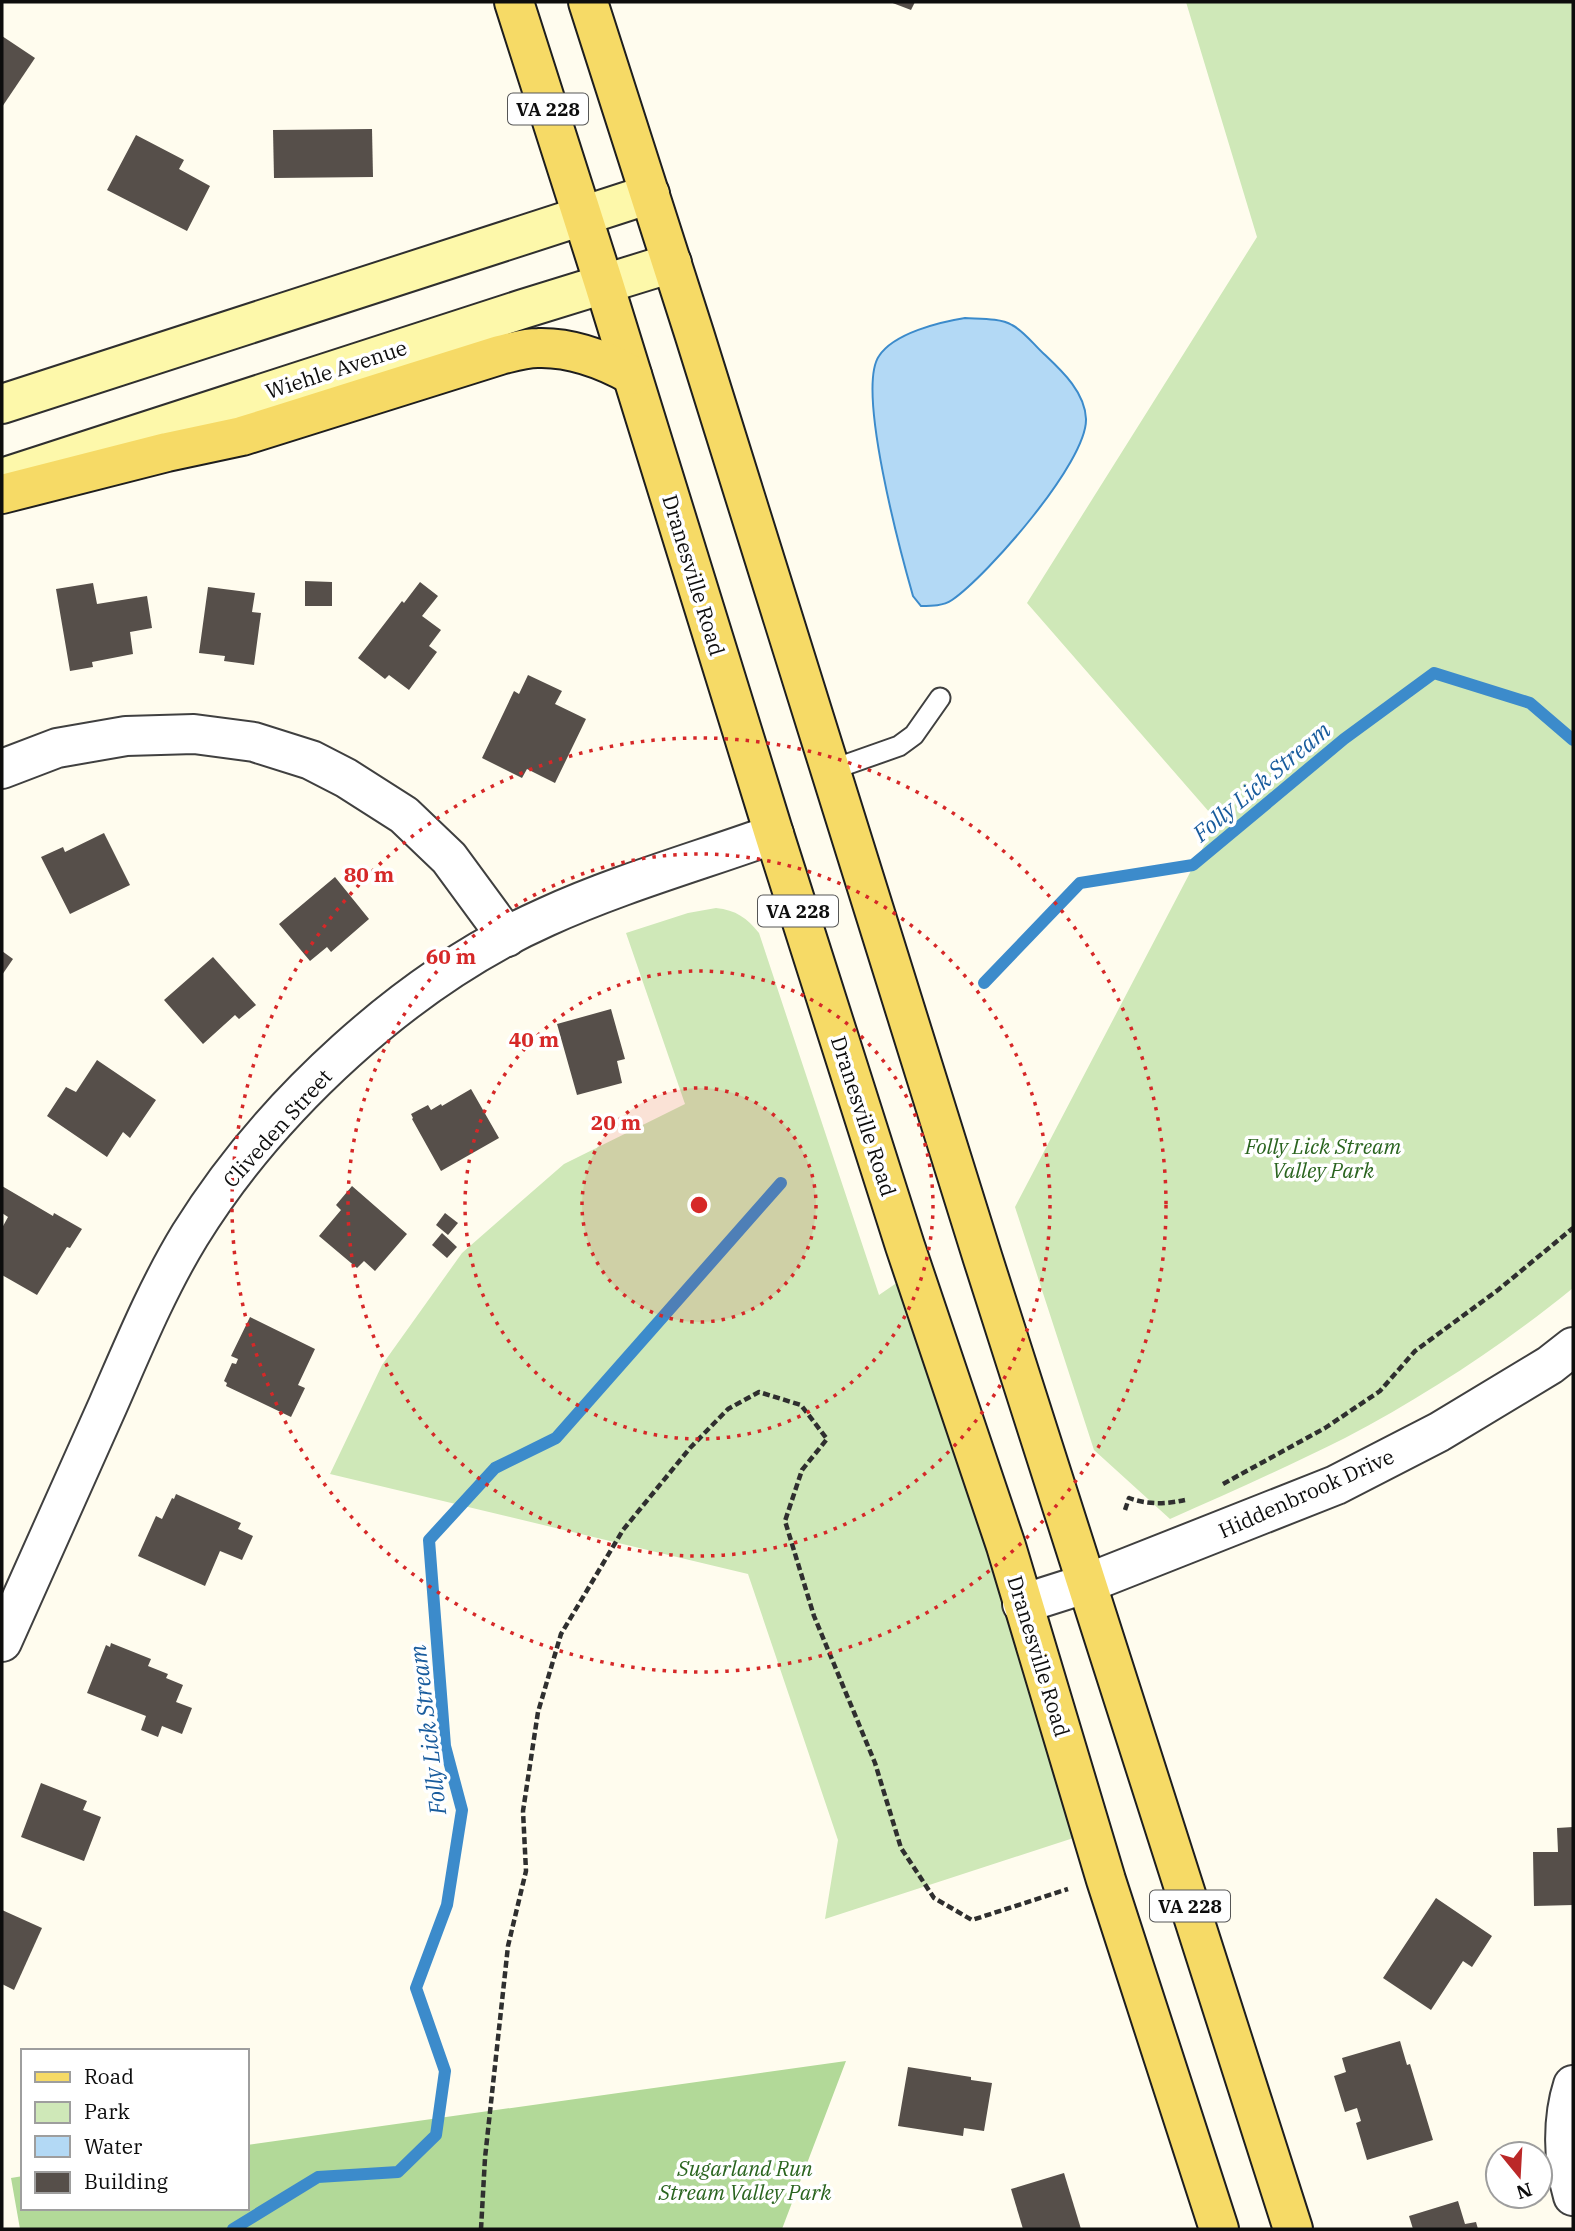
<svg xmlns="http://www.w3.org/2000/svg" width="1575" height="2231" viewBox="0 0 1575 2231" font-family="'IBM Plex Serif',serif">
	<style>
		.green { fill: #cfe8b8 }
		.forest { fill: #b2d998 }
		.water { fill: #b3d9f5; stroke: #3c8bcb; stroke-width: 2 }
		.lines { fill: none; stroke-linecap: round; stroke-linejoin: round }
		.stream { stroke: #3c8bcb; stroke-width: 12 }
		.building { fill: #564f4a }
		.service-casing { stroke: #404040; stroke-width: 23 }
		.minor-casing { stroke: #404040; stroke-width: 42 }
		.tertiary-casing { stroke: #404040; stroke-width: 42 }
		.secondary-casing { stroke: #2f2f2f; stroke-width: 42 }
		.primary-casing { stroke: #1e1e1e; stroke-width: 42 }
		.path { stroke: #2f2f2f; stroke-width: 4.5; stroke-dasharray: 7 3.5; stroke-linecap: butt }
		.service { stroke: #fff; stroke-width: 19 }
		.minor { stroke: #fff; stroke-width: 38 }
		.tertiary { stroke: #fff; stroke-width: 38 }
		.secondary { stroke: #fdf8aa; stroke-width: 38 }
		.primary { stroke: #f6da66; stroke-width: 38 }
		.ring { fill: none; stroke: #d62828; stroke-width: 3.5; stroke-dasharray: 3.5 7 }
		.labels { text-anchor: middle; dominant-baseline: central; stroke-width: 7; stroke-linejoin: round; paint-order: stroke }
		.shield { fill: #fff; stroke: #565656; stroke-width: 2 }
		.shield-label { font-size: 19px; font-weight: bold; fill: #0d0d0d }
		.street-label { font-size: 21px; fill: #0d0d0d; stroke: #fff }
		.park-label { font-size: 21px; font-style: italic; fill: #2a641f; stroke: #fff }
		.water-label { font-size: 23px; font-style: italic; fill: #195c9d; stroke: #fff }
		.centre { fill: #d62828; stroke: #fff; stroke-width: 3.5 }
		.ring-label { font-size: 21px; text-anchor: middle; font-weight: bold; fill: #d62828; stroke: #fff; stroke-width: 7; stroke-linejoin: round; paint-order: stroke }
	</style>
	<rect width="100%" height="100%" fill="#fffcee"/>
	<!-- green -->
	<g class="green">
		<path d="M1186,2H1573V1288C1503,1345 1425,1396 1345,1438C1287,1467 1229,1493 1170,1519L1094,1450L1015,1207L1217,821L1027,603L1257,237Z"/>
		<path d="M716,908C736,910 747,918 759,933L879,1295L914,1271L1101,1829L825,1919L838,1840L748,1574L330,1474L382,1365L462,1253L564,1164L685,1104L626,933L688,913Z"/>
	</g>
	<!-- forest -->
	<path class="forest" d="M846,2061L782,2229H20L11,2178L23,2176V2208H247V2145Z"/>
	<!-- water -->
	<path class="water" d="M965,318C979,319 1000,318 1012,325C1024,331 1034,345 1044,354C1062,371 1085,392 1086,419C1087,462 988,575 952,600C943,606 932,606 921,606L913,596C901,554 856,389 879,356C894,333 940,322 965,318Z"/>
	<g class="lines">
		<!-- stream -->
		<g class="stream">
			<path d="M984,983L1080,883L1193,865L1344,739L1434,673L1530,703L1573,740"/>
			<path d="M233,2229L318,2177L398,2172L436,2135L445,2071L416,1988L447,1905L462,1810L445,1746L429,1540L495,1468L556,1438L781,1183"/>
		</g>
	</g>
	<!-- building -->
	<g class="building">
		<path d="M890,2H915L911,10Z"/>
		<path d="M2,36L35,58L2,107Z"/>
		<path d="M372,129L373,177L274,178L273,130Z"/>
		<path d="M136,135L184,160L179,169L210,186L187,231L107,190Z"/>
		<path d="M305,581L332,582V606H305Z"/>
		<path d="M420,582L438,596L422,616L441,630L429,646L437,652L409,690L389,675L385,679L358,658L402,601L404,603Z"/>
		<path d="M93,583L97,604L147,596L152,628L130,632L133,654L92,662L93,667L70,671L56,589Z"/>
		<path d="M208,587L255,593L252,612L261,613L254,665L224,661L225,656L199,653Z"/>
		<path d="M528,675L562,691L555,704L586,719L555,783L527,769L522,778L482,758L514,691L519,694Z"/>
		<path d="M104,833L130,885L70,914L41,857L63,847L65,852Z"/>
		<path d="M335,877L369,919L331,952L327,947L310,961L279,924Z"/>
		<path d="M2,951L13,959L2,975Z"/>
		<path d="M213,957L256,1005L239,1019L235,1015L203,1044L164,1000Z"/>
		<path d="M611,1009L625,1059L617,1061L622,1083L577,1095L557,1024Z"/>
		<path d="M97,1060L156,1100L130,1138L123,1132L107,1157L47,1116L66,1087L76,1092Z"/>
		<path d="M471,1089L499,1138L441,1171L412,1119L413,1118L411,1114L428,1105L431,1110L441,1104L442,1106Z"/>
		<path d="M2,1186L53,1216L54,1213L82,1229L70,1248L67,1247L37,1295L2,1275V1228L8,1217L2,1213Z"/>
		<path d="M352,1186L407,1234L375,1271L364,1261L357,1268L319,1236L341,1210L336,1205Z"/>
		<path d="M445,1213L458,1223L448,1235L436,1225Z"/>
		<path d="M442,1233L457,1247L447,1258L432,1245Z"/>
		<path d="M250,1317L315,1349L298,1385L305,1388L291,1417L226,1386L227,1383L224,1381L232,1363L236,1364L238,1359L231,1356Z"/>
		<path d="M176,1494L241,1523L238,1529L253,1536L242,1560L220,1551L205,1586L138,1556L156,1516L162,1519L172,1498L174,1499Z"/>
		<path d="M111,1643L151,1659L148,1666L168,1674L166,1678L183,1685L176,1702L192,1708L182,1734L162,1726L158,1737L141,1730L146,1716L87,1693L106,1645L110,1647Z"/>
		<path d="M41,1783L87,1801L83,1810L101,1817L84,1861L21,1837Z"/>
		<path d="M1573,1827V1905L1534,1906L1533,1852H1558L1557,1828Z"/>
		<path d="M1436,1898L1492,1936L1472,1967L1463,1961L1431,2010L1383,1978Z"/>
		<path d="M2,1910L42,1928L14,1990L2,1984Z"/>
		<path d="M1400,2041L1407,2065L1410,2064L1433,2140L1367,2160L1356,2123L1361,2121L1357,2108L1345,2112L1334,2076L1346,2072L1342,2058Z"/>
		<path d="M908,2067L971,2077V2080L992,2083L984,2131L964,2128L963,2136L898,2126Z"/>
		<path d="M1064,2173L1081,2229H1023L1011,2189Z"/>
		<path d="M1458,2201L1465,2224L1476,2222L1478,2229H1413L1409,2216Z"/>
	</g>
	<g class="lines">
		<!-- service casing -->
		<g class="service-casing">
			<path id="service" d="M831,770L899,746L914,735L940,698"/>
		</g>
		<!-- minor casing -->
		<g class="minor-casing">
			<g id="minor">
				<path d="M2,769L57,748L126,736L194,734L254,742L311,760L346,778L404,815L449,858L507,937"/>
				<path d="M2,1642C37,1563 72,1484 108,1405C133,1348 157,1289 190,1235C270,1106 407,979 546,917C618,884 699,861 774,834"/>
				<path d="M1573,2085C1562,2119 1563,2162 1573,2196"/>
			</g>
		</g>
		<!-- tertiary casing -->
		<g class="tertiary-casing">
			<path id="tertiary" d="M1022,1604L1088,1583L1336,1485L1439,1432L1550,1365L1573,1347"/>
		</g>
		<!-- secondary casing -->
		<g class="secondary-casing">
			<g id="secondary">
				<path d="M2,404L650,194"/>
				<path d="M2,478L523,309L672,263"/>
			</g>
		</g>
		<!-- primary casing -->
		<g class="primary-casing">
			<g id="primary">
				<path d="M514,2L604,284L774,834L905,1246L1006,1546L1106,1880L1219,2229"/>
				<path d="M588,2L694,333L983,1259L1293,2229"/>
				<path d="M2,494L167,452L242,436L500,355C512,352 525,348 538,348C572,347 603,359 632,375"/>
			</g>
		</g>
		<!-- path -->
		<g class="path">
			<path d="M1223,1484L1325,1428L1380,1391L1415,1351L1498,1290L1573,1228"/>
			<path d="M1125,1510L1129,1498C1148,1505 1166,1504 1185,1500"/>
			<path d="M481,2229L485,2158L508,1946L526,1871L523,1811L538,1712L561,1634L623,1530L690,1448L728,1409L759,1392L801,1405L827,1439L802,1470L785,1521L814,1616L875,1763L901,1848L934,1898L972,1920L1068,1889"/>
		</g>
		<!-- service -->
		<use href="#service" class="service"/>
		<!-- minor -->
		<use href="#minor" class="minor"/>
		<!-- tertiary -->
		<use href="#tertiary" class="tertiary"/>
		<!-- secondary -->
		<use href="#secondary" class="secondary"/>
		<!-- primary -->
		<use href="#primary" class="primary"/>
	</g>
	<!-- distance rings -->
	<circle cx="699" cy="1205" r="117" fill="#d62828" fill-opacity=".12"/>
	<g class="ring">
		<circle cx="699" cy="1205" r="117"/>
		<circle cx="699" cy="1205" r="234"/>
		<circle cx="699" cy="1205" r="351"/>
		<circle cx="699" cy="1205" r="467"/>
	</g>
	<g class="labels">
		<!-- shield labels -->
		<g class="shield">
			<rect x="508" y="93.5" width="80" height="31" rx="5"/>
			<rect x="758" y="895.5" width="80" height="31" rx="5"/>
			<rect x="1150" y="1890.5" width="80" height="31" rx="5"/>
		</g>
		<g class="shield-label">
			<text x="548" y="109">VA 228</text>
			<text x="798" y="911">VA 228</text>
			<text x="1190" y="1906">VA 228</text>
		</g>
		<!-- street labels -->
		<g class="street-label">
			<text transform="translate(336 369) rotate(-18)">Wiehle Avenue</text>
			<text transform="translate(694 575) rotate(73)">Dranesville Road</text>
			<text transform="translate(864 1116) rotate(72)">Dranesville Road</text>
			<text transform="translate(277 1128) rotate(-48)">Cliveden Street</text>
			<text transform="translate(1306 1493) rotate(-24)">Hiddenbrook Drive</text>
			<text transform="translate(1039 1656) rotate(73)">Dranesville Road</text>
		</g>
		<!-- park labels -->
		<g class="park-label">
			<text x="1323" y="1146">Folly Lick Stream<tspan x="1323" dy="24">Valley Park</tspan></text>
			<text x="745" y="2168">Sugarland Run<tspan x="745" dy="24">Stream Valley Park</tspan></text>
		</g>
		<!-- water labels -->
		<g class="water-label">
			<text transform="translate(1261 781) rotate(-40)">Folly Lick Stream</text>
			<text transform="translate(427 1730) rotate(-97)">Folly Lick Stream</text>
		</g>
	</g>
	<circle cx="699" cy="1205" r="10" class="centre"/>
	<g class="ring-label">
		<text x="369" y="882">80 m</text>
		<text x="451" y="964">60 m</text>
		<text x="534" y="1047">40 m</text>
		<text x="616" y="1130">20 m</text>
	</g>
	<!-- border -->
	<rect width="1575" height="2231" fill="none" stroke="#0d0d0d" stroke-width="7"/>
	<!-- legend -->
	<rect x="21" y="2049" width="228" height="161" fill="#ffffff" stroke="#9e9e9e" stroke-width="2"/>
	<rect x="35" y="2072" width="35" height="10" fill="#f6da66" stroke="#9e9e9e" stroke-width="2"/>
	<text x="84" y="2084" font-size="21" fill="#0d0d0d">Road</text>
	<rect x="35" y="2102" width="35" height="21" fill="#cfe8b8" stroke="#9e9e9e" stroke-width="2"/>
	<text x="84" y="2119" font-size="21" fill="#0d0d0d">Park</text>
	<rect x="35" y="2136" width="35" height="21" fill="#b3d9f5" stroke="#9e9e9e" stroke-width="2"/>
	<text x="84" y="2154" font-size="21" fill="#0d0d0d">Water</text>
	<rect x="35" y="2172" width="35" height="21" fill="#564f4a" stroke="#9e9e9e" stroke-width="2"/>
	<text x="84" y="2189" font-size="21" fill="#0d0d0d">Building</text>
	<!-- north arrow -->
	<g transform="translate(1519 2175) rotate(162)"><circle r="33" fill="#ffffff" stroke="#9e9e9e" stroke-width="2"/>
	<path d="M0-5L12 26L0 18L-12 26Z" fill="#bb2828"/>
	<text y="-10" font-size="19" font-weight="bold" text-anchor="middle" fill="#0d0d0d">N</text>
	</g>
</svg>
